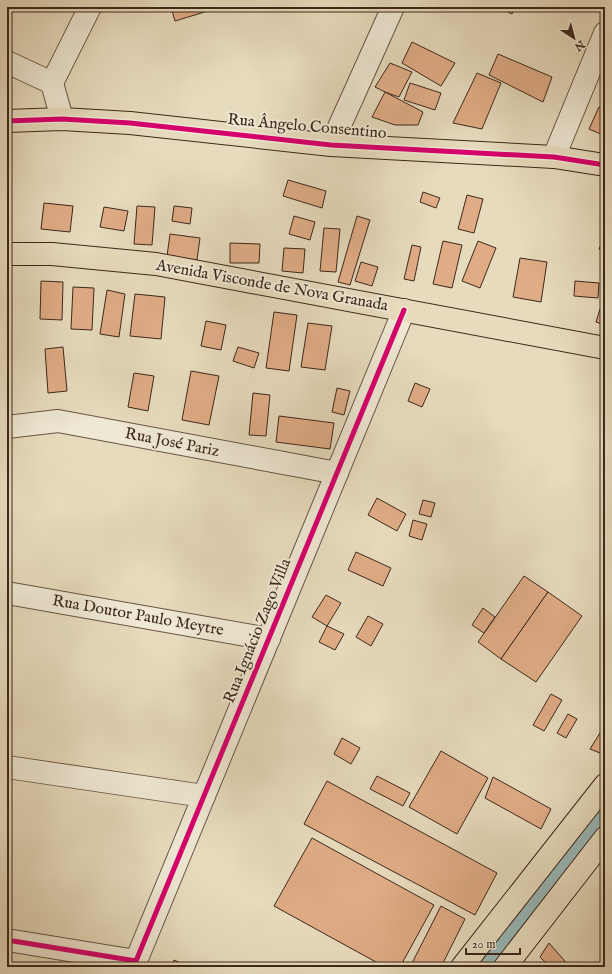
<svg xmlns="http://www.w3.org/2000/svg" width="612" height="974" viewBox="0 0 612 974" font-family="'IM FELL English',serif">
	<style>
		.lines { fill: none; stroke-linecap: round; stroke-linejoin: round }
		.river { stroke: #99b9b9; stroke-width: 32 }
		.building { fill: #e0ac86; stroke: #3c281c }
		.minor-casing { stroke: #675544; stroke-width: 24 }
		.major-casing { stroke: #3c281c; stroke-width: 24 }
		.minor { stroke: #efe8d4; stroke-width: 22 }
		.major { stroke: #e7dbbd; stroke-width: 22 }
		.cycleway-casing { stroke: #efe8d4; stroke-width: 8 }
		.cycleway { stroke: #d6006c; stroke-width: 5 }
		.labels { text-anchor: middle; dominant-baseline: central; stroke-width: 4; stroke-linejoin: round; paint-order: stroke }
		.street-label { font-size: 16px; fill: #3c281c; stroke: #efe8d4 }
	</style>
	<rect width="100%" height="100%" fill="#e7dbbd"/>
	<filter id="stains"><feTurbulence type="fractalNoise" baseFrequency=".005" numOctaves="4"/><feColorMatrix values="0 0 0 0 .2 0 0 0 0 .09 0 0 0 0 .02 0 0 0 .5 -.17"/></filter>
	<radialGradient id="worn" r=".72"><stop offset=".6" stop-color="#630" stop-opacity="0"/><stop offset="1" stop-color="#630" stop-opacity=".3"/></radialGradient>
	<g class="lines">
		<!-- river -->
		<path class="river" d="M480,967L605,811"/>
	</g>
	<!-- building -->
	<g class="building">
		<path d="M171,7H221L175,21Z"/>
		<path d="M497,7H515L512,14Z"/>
		<path d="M412,42L455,63L441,86L402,63Z"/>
		<path d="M498,54L552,77L543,102L489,75Z"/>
		<path d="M390,63L412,72L399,97L385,92L375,87Z"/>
		<path d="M477,73L501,83L482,129L453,123Z"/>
		<path d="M410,83L441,93L435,110L404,100Z"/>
		<path d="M385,92L423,112L418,125H395L372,117Z"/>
		<path d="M599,107L605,109V131L603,135L589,129Z"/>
		<path d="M288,180L326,191L322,208L283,196Z"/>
		<path d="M423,192L440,198L436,208L420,202Z"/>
		<path d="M467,195L483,199L474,233L458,229Z"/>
		<path d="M44,203L73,206L70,232L41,229Z"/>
		<path d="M137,206L155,207L152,245L134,244Z"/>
		<path d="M174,206L192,208L190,224L172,221Z"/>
		<path d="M104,207L128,211L124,231L100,227Z"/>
		<path d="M294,216L315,222L310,240L289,234Z"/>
		<path d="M357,216L370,220L350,285L338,282Z"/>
		<path d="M324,228L340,229L336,272L320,271Z"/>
		<path d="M170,234L200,238L197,260L167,256Z"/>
		<path d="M605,236V251L599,249Z"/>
		<path d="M443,241L462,245L452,288L433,284Z"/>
		<path d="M478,241L496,248L480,288L462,281Z"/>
		<path d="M230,243L260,244L259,263H230Z"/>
		<path d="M412,245L421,247L414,281L404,279Z"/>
		<path d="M284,248L305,249L303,273L282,271Z"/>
		<path d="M520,258L547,262L541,302L513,297Z"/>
		<path d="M361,262L378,267L372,286L355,281Z"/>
		<path d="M41,281L63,282L62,320L40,319Z"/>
		<path d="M575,281L599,283L598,298L574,296Z"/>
		<path d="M73,287L94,288L92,330L71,329Z"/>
		<path d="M107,290L125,294L119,337L100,334Z"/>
		<path d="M135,294L165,297L161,339L130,336Z"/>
		<path d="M600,309L605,311V325L596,322Z"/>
		<path d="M274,312L297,315L289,371L266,368Z"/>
		<path d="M206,321L226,325L221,350L201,346Z"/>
		<path d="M308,323L332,326L325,370L301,367Z"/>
		<path d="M63,347L67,391L48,393L45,349Z"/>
		<path d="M238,347L259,353L254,368L233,361Z"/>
		<path d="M191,371L219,376L209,425L182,420Z"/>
		<path d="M134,373L154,376L148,411L128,407Z"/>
		<path d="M415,383L430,389L422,407L408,401Z"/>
		<path d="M337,388L350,391L344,415L332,412Z"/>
		<path d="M253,393L270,395L266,436L249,435Z"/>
		<path d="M279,416L334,423L330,449L276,442Z"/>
		<path d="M377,498L406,514L397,531L368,515Z"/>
		<path d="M423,500L435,503L431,517L419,514Z"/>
		<path d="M413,520L427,524L422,540L409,536Z"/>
		<path d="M356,552L391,568L383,586L348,570Z"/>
		<path d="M524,576L548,592L501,659L478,642Z"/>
		<path d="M548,592L582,616L536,682L501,659Z"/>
		<path d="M326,595L341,603L327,626L312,617Z"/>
		<path d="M483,608L495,617L484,633L472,625Z"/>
		<path d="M368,616L383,624L371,646L356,637Z"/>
		<path d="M327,626L344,634L335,650L319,642Z"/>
		<path d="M551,694L562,700L544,731L533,725Z"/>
		<path d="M568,714L577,719L566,738L557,733Z"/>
		<path d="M605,725V755L590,749Z"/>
		<path d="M342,738L360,748L351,764L334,754Z"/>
		<path d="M441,751L488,778L457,834L409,807Z"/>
		<path d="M377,776L410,793L403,806L370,789Z"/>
		<path d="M493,777L551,809L541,829L485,798Z"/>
		<path d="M327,781L497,873L475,915L304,824Z"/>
		<path d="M312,838L434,905L400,967H385L274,906Z"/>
		<path d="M441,906L465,919L441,967H410Z"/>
		<path d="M549,943L570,967H550L540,957Z"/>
		<path d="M174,960L189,967H171Z"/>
	</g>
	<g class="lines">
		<!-- minor casing -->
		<g class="minor-casing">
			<g id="minor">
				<path d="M7,62L52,83"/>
				<path d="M52,83L90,7"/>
				<path d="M52,83L62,119"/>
				<path d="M331,145L393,7"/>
				<path d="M554,157L605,33"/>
				<path d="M7,427L58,421L337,473"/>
				<path d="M7,593L269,639"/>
				<path d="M7,767L204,796"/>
				<path d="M7,940L136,961L404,310"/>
			</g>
		</g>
		<!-- major casing -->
		<g class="major-casing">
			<g id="major">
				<path d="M7,121L62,119L130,123L331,145L554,157L605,165"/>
				<path d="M7,254H52L156,264L605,348"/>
				<path d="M462,967L605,785"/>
				<path d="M505,967L605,838"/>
			</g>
		</g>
		<!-- minor -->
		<use href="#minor" class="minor"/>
		<!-- major -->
		<use href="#major" class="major"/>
		<!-- cycleway casing -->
		<g class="cycleway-casing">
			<g id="cycleway">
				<path d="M7,121L62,119L130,123L331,145L554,157L605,165"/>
				<path d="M7,940L136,961L404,310"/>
			</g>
		</g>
		<!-- cycleway -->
		<use href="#cycleway" class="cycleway"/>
	</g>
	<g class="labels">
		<!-- street labels -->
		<g class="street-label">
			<text transform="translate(307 127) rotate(5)">Rua Ângelo Consentino</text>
			<text transform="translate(272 286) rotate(10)">Avenida Visconde de Nova Granada</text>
			<text transform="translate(172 443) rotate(11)">Rua José Pariz</text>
			<text transform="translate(138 616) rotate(10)">Rua Doutor Paulo Meytre</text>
			<text transform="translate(258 631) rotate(-68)">Rua Ignácio Zago Villa</text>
		</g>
	</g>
	<!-- margin -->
	<rect width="612" height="974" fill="none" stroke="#e7dbbd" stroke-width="24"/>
	<rect x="8" y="8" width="596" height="958" fill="none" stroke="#3c281c" stroke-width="2"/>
	<rect x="12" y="12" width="588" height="950" fill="none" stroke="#3c281c"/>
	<!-- north arrow -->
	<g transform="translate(574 38) rotate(144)" stroke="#efe8d4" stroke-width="3" paint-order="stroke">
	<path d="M0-3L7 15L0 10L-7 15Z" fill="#3c281c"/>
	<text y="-6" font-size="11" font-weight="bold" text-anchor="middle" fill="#3c281c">N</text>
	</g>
	<!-- scale -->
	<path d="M466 948v6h54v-6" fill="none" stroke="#3c281c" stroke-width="2"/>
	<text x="472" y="948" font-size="12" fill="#3c281c" stroke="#efe8d4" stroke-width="3" paint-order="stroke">20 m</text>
	<rect width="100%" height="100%" filter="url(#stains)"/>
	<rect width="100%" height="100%" fill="url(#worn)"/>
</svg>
